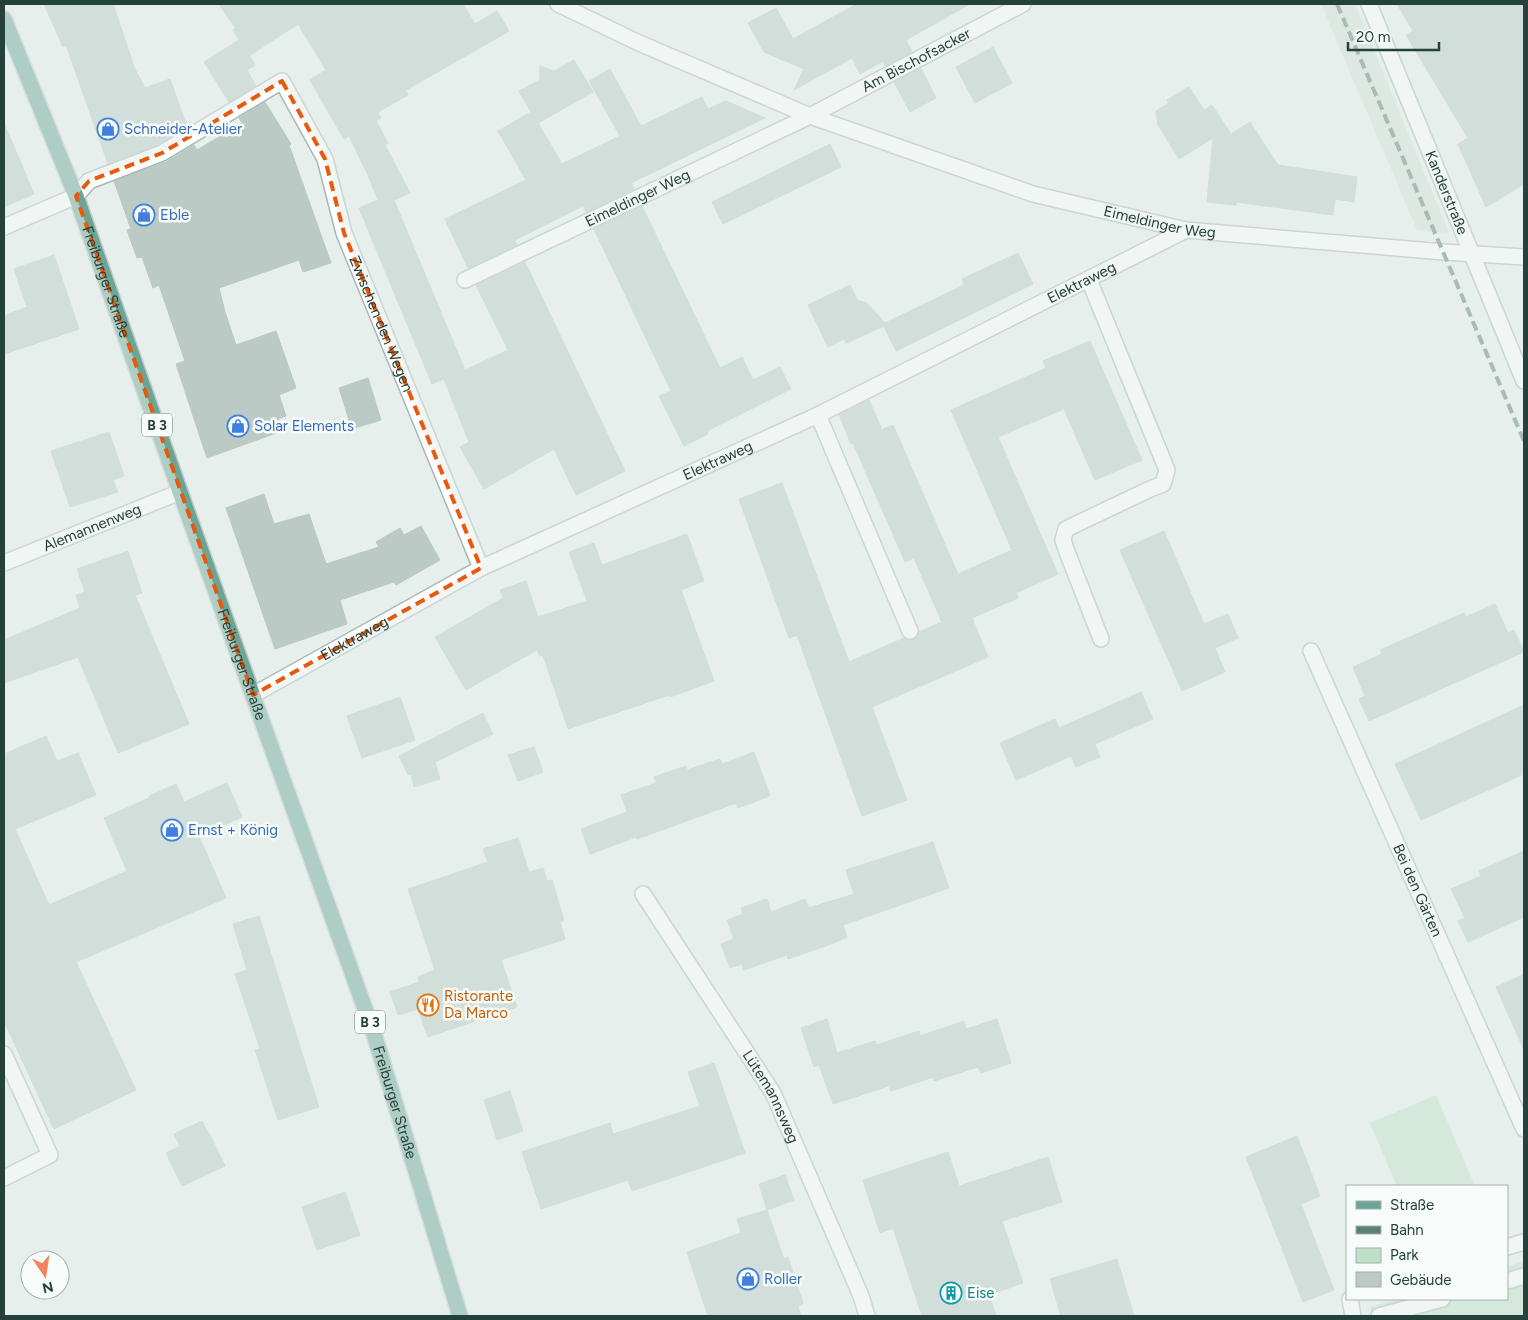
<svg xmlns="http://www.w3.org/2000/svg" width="1528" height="1320" viewBox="0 0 1528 1320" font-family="Figtree,sans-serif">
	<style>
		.built { fill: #d4dfda }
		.green { fill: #bfe0c8 }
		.building { fill: #bbcac4; stroke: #b8c9c2 }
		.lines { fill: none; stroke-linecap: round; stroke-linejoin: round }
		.lane-casing { stroke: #a8b8b2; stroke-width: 18 }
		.street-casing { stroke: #a8b8b2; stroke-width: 18 }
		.primary-casing { stroke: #c2cac8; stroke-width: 18 }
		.lane { stroke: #fff; stroke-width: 15 }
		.street { stroke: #fff; stroke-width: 15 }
		.primary { stroke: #6aa596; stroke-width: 15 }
		.rail { stroke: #5f7d75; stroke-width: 4; stroke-dasharray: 10 5; stroke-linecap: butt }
		.marked { fill: none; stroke: #e8590c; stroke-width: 4; stroke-dasharray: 10 6; stroke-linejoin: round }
		.labels { text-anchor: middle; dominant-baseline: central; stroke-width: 5; stroke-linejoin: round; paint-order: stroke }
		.shield { fill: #f7fbf9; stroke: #637a73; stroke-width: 1 }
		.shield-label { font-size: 14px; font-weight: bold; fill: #24423a }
		.street-label { font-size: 15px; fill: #24423a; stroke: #f7fbf9 }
		.shop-label { font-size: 15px; fill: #366cbe; stroke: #f7fbf9; text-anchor: start }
		.food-label { font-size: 15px; fill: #c56008; stroke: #f7fbf9; text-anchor: start }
		.culture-label { font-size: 15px; fill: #0d838f; stroke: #f7fbf9; text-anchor: start }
	</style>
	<rect width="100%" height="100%" fill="#e6efeb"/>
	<!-- built -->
	<path class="built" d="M1321,4H1355L1449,233L1417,230Z"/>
	<!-- green -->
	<g class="green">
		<path d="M1436,1095L1475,1186H1397L1370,1123Z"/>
		<path d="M1524,1261V1316H1372L1370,1307L1398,1299H1507V1267Z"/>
	</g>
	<!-- building -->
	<g class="building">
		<path d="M44,4H113L134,67L145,88L170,79L187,127L158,145L108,164L66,45L63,47Z"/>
		<path d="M219,4H463L475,24L497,11L509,31L406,90L408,95L378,112L381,118L376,121L388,143L385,145L410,193L394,200L465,370L508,350L476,285L525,262L625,471L576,495L554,449L484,489L460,447L469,442L444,379L432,384L359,208L378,200L368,175L349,136L344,139L310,80L326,70L298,24L249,56L233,30L236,29Z"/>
		<path d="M857,4H970L906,40L912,52L885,66L883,61L860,74L852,58L794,90L804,69L764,52L748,23L776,8L793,39Z"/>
		<path d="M1397,4H1524V184L1486,207L1458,144L1468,138L1406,35L1413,31Z"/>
		<path d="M239,40L255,65L247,70L256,86L229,102L204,62Z"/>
		<path d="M993,47L1012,83L975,103L956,67Z"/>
		<path d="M574,60L593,92L538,123L562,164L620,136L589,81L610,69L641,126L702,97L708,109L726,101L765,118L631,183L634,189L586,212L583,206L515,240L517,245L468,268L445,219L526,180L498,131L531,112L535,119L519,91L540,80V66L554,71Z"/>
		<path d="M921,68L936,98L910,112L894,82Z"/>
		<path d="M1189,87L1204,110L1212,105L1231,134L1250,122L1278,165L1357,177L1354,202L1335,199L1333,215L1236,202V205L1207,202L1213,138L1179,159L1158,125L1156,111L1169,103L1167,100Z"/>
		<path d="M265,102L291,144L289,145L331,263L303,272L299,260L219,288L225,312L236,345L276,331L296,388L279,395L286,416L278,419L282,431L207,458L176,364L185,361L159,285L153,288L142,257L137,258L127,230L131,229L114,181L166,162L194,145L197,150L242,123L239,118Z"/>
		<path d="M4,123L34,194L4,207Z"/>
		<path d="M830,144L841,167L723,224L712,202Z"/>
		<path d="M642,206L720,368L742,357L753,380L780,367L791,389L707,431L708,434L684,446L659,396L671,391L594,229Z"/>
		<path d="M1018,253L1033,284L896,351L884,326L846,343L844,339L828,347L808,305L850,285L857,300L867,303L885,323L964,285L962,279Z"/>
		<path d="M54,255L79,329L4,354V316L27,307L14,269Z"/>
		<path d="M1090,341L1142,460L1095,480L1064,409L998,437L1058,574L1016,593L1018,598L972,618L988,657L872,707L907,800L862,816L797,635L789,638L739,499L782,483L849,662L904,638L909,640L914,639L918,636L919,632L942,622L914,558L905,562L853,443L851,444L839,415L869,400L882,430L893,425L958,574L1012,550L951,410L1046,368L1043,361Z"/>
		<path d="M368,378L381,420L352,429L339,388Z"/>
		<path d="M109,432L124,476L113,480L118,492L70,507L51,451Z"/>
		<path d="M264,494L274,524L309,514L326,564L379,547L376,542L400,528L404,535L421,526L440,560L396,585L394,582L340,600L347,624L275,649L226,508Z"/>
		<path d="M1164,531L1204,624L1228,614L1238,638L1215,648L1225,672L1182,691L1120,550Z"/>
		<path d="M687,534L704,581L681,590L714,681L670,697L669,695L568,729L543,655L540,656L537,650L466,690L435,637L503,598L500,590L526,581L538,617L587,601L569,552L594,543L602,565Z"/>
		<path d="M128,551L142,593L135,595L189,724L118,753L78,657L4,683V640L80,608L76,595L85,592L77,569Z"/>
		<path d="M1495,604L1508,633L1514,630L1524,652L1369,721L1359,699L1365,696L1353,667L1382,654L1380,650L1464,613L1466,617Z"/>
		<path d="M1141,692L1153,719L1095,744L1100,757L1076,767L1071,756L1016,780L1000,743L1055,719L1059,728Z"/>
		<path d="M400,697L415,740L362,758L347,716Z"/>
		<path d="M1524,705V774L1421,820L1395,764Z"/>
		<path d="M483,713L493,734L435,762L440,779L414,787L411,774L408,775L399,756Z"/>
		<path d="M46,736L57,761L78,753L96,795L15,829L49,905L127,871L104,818L149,798V796L176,784L184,802L227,783L242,817L199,836L226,898L76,962L136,1090L54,1129L4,1021V754Z"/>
		<path d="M534,747L543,772L518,781L508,755Z"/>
		<path d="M754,752L770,796L738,808L736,803L637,839L636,837L590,854L581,829L627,812L621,795L656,783L654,777L686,766L687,770L720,759L722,764Z"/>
		<path d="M518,838L529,872L543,868L547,881L552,880L564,920L560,922L565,939L501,960L517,1007L428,1037L418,1009L398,1015L390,992L419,982L418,977L435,970L408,889L488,862L483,849Z"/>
		<path d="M933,842L949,888L843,925L847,937L834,943L788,959L787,955L744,970L742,964L730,968L721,944L734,939L727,920L743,914L741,908L767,899L771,912L805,899L809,908L854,894L846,870Z"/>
		<path d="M1524,851V917L1468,942L1458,921L1465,918L1451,889L1481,876L1479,871Z"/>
		<path d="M259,916L319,1107L278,1120L255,1050L260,1049L235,974L247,970L233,924Z"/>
		<path d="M1524,974V1050L1496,987Z"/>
		<path d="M827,1019L837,1053L875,1041L876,1045L919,1031L920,1036L964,1021L966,1029L997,1019L1011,1063L981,1073L978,1067L934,1081V1077L891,1091L889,1086L833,1104L819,1065L814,1067L801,1028Z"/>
		<path d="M714,1063L745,1153L632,1191L628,1180L541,1209L522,1152L610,1123L613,1134L700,1106L688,1072Z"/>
		<path d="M510,1091L523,1131L497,1140L484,1100Z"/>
		<path d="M202,1121L208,1133H209L225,1166L182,1186L166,1153L180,1146L174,1134Z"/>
		<path d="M1297,1136L1320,1196L1301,1204L1334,1290L1303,1302L1246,1157Z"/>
		<path d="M948,1152L959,1186L1048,1157L1062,1202L1002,1221L1023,1283L989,1295L996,1316H922L893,1228L880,1233L863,1180Z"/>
		<path d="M785,1175L794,1200L767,1210L759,1184Z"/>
		<path d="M345,1192L360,1235L317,1250L302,1207Z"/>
		<path d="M767,1210L784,1259L788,1257L803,1303L798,1306L801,1316H708L687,1252L741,1233L737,1219Z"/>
		<path d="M1117,1259L1134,1316H1061L1050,1279Z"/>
	</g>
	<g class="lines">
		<!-- lane casing -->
		<g class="lane-casing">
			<g id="lane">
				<path d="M1089,280L1167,470L1163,484L1148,490L1066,529L1063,540L1067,552L1101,639"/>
				<path d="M818,415L910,631"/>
				<path d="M1507,1281L1524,1276"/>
				<path d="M1379,1316L1442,1299"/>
			</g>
		</g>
		<!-- street casing -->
		<g class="street-casing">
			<g id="street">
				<path id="s1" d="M558,4L639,43L810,116L1033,194L1186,230L1444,252L1524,257"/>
				<path id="s2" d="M1369,4L1524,381"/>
				<path id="s3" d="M4,227L76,196L89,181L162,153L282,81L325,159L344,233L481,568"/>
				<path id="s4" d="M465,280L810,116L1023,4"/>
				<path id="s5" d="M4,563L180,492"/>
				<path id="s6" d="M1311,651L1524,1129"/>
				<path id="s7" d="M253,695L481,568L818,415L1186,230"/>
				<path id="s8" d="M643,894L773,1093L861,1296L867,1316"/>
				<path d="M4,1054L50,1155L4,1178"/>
				<path d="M1507,1247L1524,1242"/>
				<path d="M1350,1299L1353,1316"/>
			</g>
		</g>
		<!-- primary casing -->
		<g class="primary-casing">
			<g id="primary">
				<path id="s9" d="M4,19L76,196L180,492L374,1034L460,1316"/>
			</g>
		</g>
		<!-- lane -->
		<use href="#lane" class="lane"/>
		<!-- street -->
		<use href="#street" class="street"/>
		<!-- primary -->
		<use href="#primary" class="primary"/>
		<!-- rail -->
		<path class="rail" d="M1337,4L1524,441"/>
	</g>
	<!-- marked area -->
	<path d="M0 0H1528V1320H0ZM282,81L325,159L344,233L481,568L253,695L76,196L89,181L162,153Z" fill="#e6efeb" fill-opacity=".55" fill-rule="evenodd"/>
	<path class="marked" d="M282,81L325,159L344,233L481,568L253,695L76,196L89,181L162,153Z"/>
	<!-- icons -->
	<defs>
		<g id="shop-ring" transform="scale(1.125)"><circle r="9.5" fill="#f7fbf9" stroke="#3f7fe0" stroke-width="1.5"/><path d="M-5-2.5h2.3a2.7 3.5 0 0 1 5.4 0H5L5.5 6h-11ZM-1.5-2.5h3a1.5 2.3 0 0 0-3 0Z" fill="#3f7fe0"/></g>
		<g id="restaurant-ring" transform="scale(1.125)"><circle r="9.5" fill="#f7fbf9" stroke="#e8710a" stroke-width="1.5"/><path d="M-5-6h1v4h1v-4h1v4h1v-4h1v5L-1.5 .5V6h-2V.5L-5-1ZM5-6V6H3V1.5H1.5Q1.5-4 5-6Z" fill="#e8710a"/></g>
		<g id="building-ring" transform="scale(1.125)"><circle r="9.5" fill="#f7fbf9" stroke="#0f9aa8" stroke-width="1.5"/><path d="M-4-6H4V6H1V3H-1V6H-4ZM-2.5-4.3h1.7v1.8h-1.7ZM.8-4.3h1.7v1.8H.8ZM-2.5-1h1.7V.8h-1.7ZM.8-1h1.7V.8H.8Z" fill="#0f9aa8"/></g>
	</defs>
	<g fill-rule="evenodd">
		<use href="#shop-ring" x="108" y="129"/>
		<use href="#shop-ring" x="144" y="215"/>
		<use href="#shop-ring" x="238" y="426"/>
		<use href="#shop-ring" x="172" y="830"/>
		<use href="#restaurant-ring" x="428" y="1005"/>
		<use href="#shop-ring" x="748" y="1279"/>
		<use href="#building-ring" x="951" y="1293"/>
	</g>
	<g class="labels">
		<!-- shield labels -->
		<g class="shield">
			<rect x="142" y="413.5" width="30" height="23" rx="4"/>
			<rect x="355" y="1010.5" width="30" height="23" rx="4"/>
		</g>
		<g class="shield-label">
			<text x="157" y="425">B 3</text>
			<text x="370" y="1022">B 3</text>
		</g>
		<!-- street labels -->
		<g class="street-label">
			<text stroke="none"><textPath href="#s4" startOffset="502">Am Bischofsacker</textPath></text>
			<text stroke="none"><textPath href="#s2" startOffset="204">Kanderstraße</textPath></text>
			<text stroke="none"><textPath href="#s4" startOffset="191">Eimeldinger Weg</textPath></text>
			<text stroke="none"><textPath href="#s1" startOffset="642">Eimeldinger Weg</textPath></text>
			<text stroke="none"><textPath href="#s9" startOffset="282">Freiburger Straße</textPath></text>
			<text stroke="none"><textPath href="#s7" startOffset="926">Elektraweg</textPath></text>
			<text stroke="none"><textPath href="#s3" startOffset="580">Zwischen den Wegen</textPath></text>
			<text stroke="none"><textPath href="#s7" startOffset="521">Elektraweg</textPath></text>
			<text stroke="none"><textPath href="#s5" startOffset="95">Alemannenweg</textPath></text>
			<text stroke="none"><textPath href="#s7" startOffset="116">Elektraweg</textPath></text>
			<text stroke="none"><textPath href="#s9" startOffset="688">Freiburger Straße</textPath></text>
			<text stroke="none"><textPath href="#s6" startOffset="262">Bei den Gärten</textPath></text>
			<text stroke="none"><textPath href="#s8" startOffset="240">Lütemannsweg</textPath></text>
			<text stroke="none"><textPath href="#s9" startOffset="1152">Freiburger Straße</textPath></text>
		</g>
		<!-- shop labels -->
		<g class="shop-label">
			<text x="124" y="129">Schneider-Atelier</text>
			<text x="160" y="215">Eble</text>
			<text x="254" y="426">Solar Elements</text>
			<text x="188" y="830">Ernst + König</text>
			<text x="764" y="1279">Roller</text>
		</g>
		<!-- food labels -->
		<g class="food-label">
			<text x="444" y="996">Ristorante<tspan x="444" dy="17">Da Marco</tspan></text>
		</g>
		<!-- culture labels -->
		<g class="culture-label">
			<text x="967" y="1293">Eise</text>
		</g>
	</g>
	<!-- border -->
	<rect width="1528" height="1320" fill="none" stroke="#24423a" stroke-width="10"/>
	<!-- legend -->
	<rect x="1346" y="1185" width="162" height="115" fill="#f7fbf9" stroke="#a3b1ad"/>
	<rect x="1356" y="1201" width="25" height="8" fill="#6aa596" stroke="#a3b1ad"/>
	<text x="1390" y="1210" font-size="15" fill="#24423a">Straße</text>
	<rect x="1356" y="1226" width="25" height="8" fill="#5f7d75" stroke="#a3b1ad"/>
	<text x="1390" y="1235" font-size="15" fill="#24423a">Bahn</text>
	<rect x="1356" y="1248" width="25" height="15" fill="#bfe0c8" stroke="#a3b1ad"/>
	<text x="1390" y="1260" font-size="15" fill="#24423a">Park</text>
	<rect x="1356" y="1272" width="25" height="15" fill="#bbcac4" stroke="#a3b1ad"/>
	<text x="1390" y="1285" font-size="15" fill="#24423a">Gebäude</text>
	<!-- north arrow -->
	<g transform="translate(45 1275) rotate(167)"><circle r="24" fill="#f7fbf9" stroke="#a3b1ad"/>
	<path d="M0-4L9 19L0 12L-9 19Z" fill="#f4845f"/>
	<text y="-8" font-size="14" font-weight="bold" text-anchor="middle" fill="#24423a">N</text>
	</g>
	<!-- scale -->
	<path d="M1348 42v8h91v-8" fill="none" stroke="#24423a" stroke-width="2.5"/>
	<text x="1356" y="42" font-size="15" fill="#24423a" stroke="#f7fbf9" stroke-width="4" paint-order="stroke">20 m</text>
</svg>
